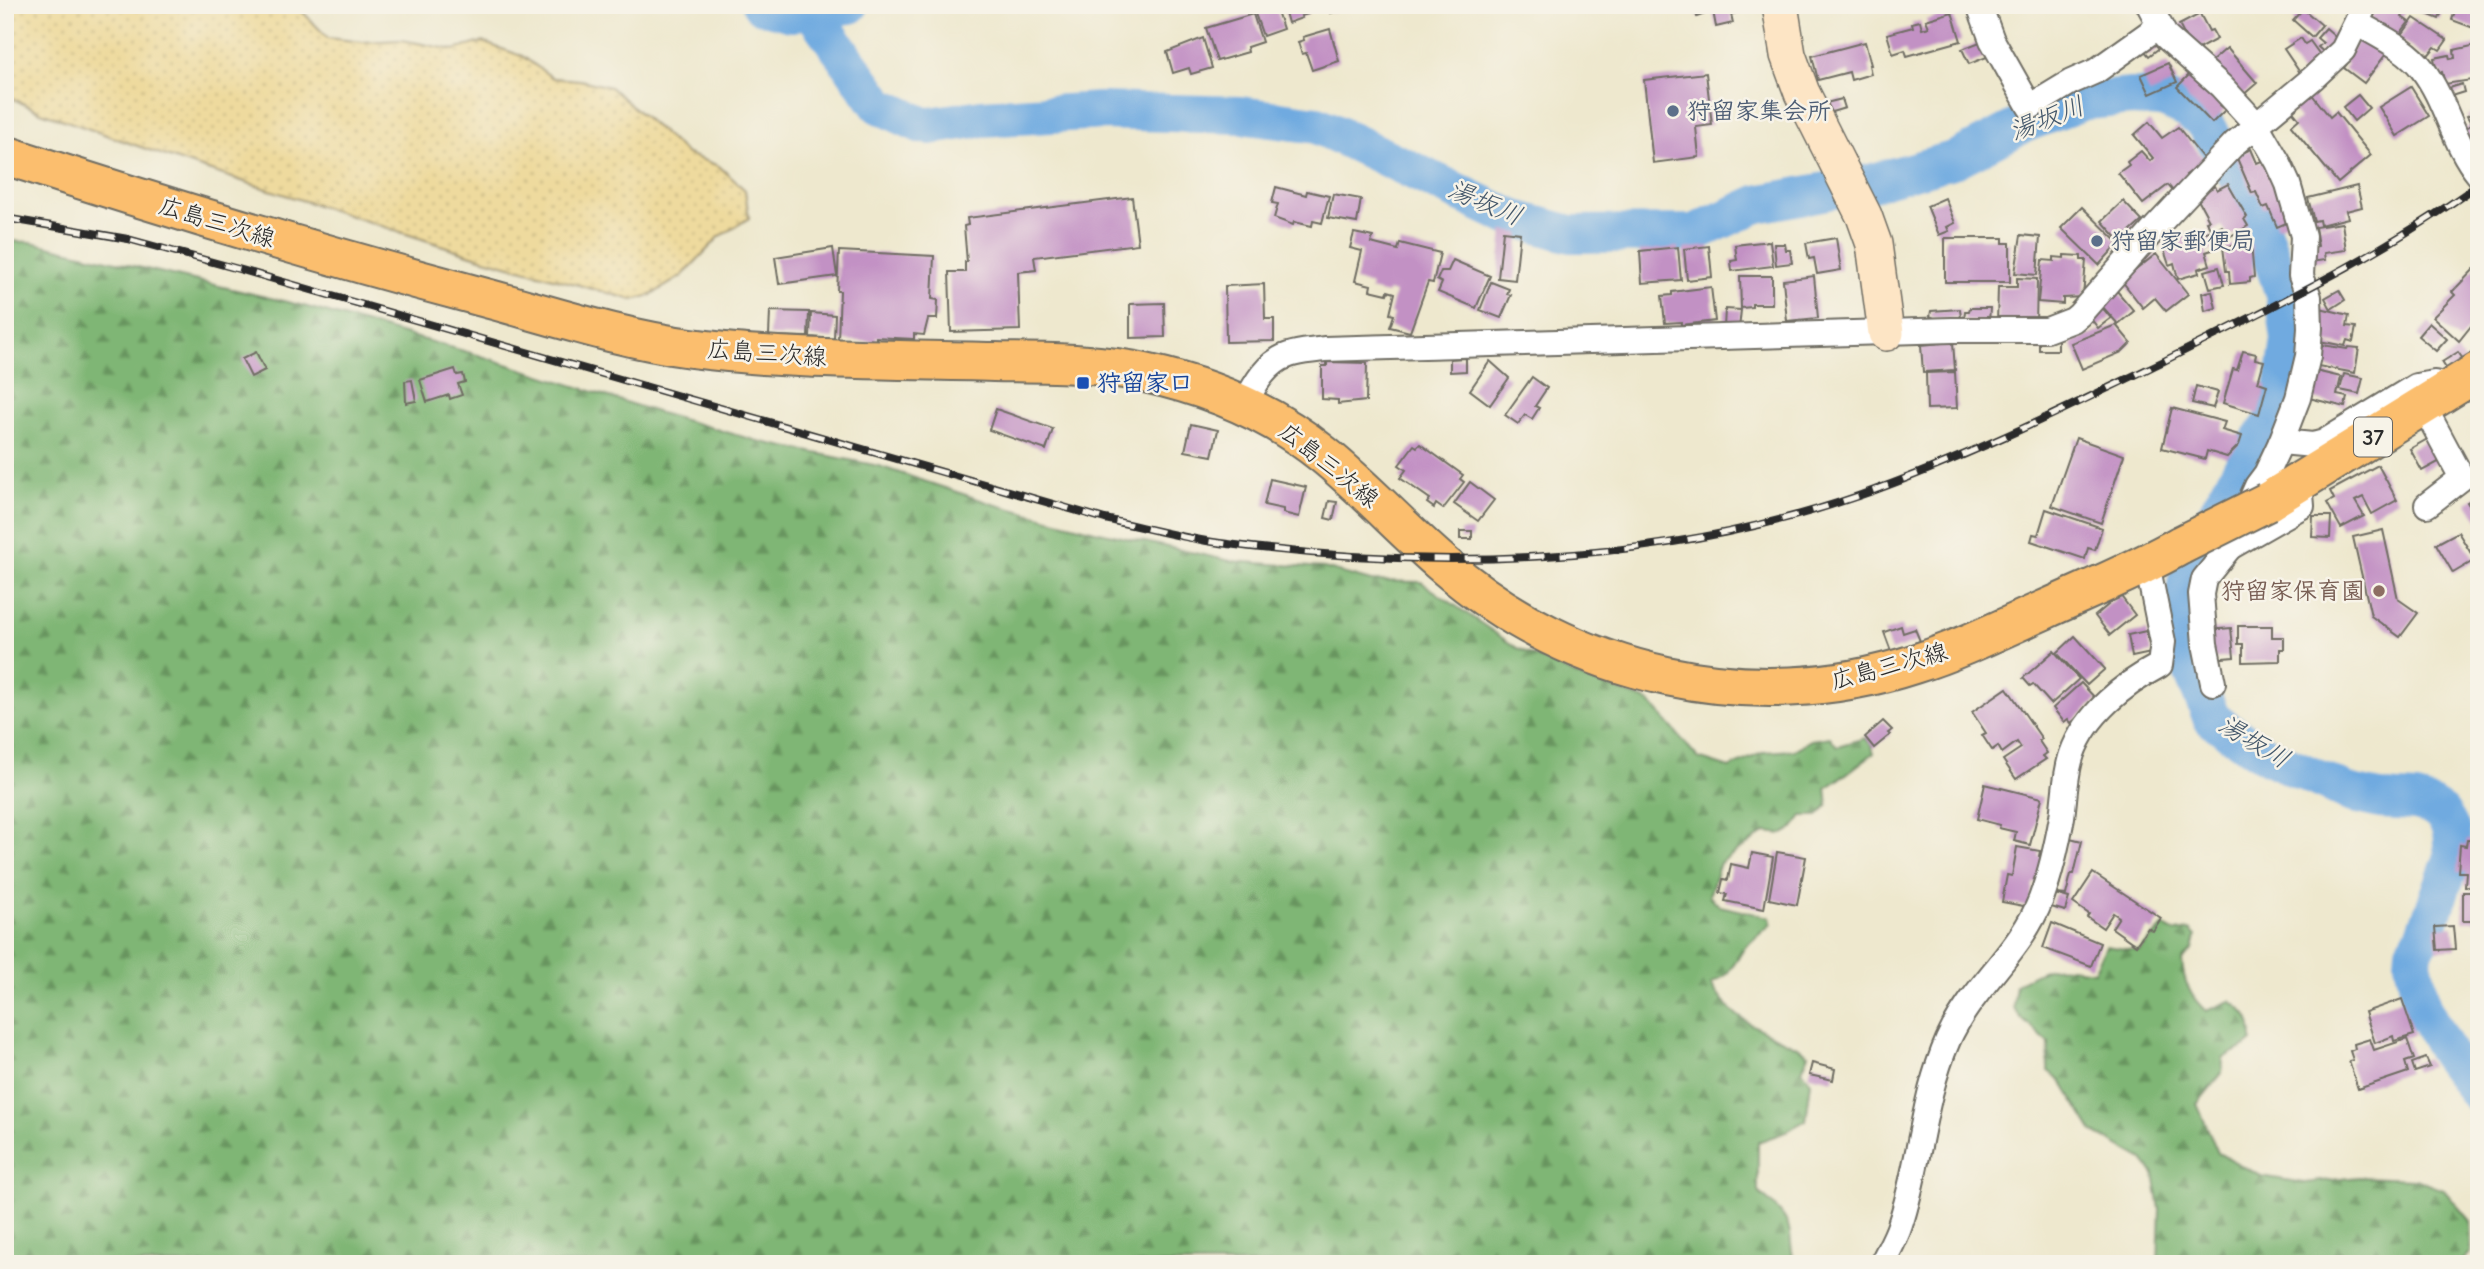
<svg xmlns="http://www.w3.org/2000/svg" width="2484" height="1269" viewBox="0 0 2484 1269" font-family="'Comic Neue','Klee One',sans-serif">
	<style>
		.forest { fill: url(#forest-firs); stroke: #557050; stroke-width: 2 }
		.sand { fill: url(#sand-dots); stroke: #8c8264; stroke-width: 2 }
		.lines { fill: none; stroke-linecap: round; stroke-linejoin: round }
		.river { stroke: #6faae0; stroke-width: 38 }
		.building { fill: #c291c4 }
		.street-casing { stroke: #6f6d64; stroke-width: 28 }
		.secondary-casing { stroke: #6f6d64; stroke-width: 38 }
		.primary-casing { stroke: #6f6d64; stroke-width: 42 }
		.street { stroke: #fff; stroke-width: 24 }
		.secondary { stroke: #fde5c5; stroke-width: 35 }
		.primary { stroke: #fbbe6e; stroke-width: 38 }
		.rail-casing { stroke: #2b2b2b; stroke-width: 8 }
		.rail { stroke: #f7f3e8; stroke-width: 5; stroke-dasharray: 16; stroke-linecap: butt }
		.primary-bridge-casing { stroke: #6f6d64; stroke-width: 42; stroke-linecap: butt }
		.primary-bridge { stroke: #fbbe6e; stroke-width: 38 }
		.service-dot { fill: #5c6f8a; stroke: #f7f3e8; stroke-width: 2.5 }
		.transit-dot { fill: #1a4fb4; stroke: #f7f3e8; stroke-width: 2.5 }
		.education-dot { fill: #8d6e63; stroke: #f7f3e8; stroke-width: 2.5 }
		.labels { text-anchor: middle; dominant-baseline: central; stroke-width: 5; stroke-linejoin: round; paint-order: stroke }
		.shield { fill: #f7f3e8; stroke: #686764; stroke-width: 2 }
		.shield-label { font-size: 23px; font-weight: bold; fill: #2b2b2b }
		.service-label { font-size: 24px; font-weight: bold; fill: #4e5e75; stroke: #f7f3e8; text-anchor: start }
		.street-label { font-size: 24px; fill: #2b2b2b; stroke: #f7f3e8 }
		.transit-label { font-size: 24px; font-weight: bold; fill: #164399; stroke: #f7f3e8; text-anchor: start }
		.education-label { font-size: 24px; font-weight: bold; fill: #785e54; stroke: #f7f3e8; text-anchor: end }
		.water-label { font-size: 26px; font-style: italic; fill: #43576a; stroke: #f7f3e8 }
	</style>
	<defs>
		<pattern id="forest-firs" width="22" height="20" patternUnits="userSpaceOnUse" patternTransform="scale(1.75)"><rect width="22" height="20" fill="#7fb674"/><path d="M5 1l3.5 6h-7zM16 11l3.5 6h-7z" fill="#68945f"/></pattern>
		<pattern id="sand-dots" width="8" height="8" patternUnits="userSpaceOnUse" patternTransform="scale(1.75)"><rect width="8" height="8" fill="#eeda9e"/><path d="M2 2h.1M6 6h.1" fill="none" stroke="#cb8" stroke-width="1.8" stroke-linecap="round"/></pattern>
	</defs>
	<rect width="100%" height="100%" fill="#f7f3e8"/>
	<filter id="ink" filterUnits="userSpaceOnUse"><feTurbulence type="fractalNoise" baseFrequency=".0143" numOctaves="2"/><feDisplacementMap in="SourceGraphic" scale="14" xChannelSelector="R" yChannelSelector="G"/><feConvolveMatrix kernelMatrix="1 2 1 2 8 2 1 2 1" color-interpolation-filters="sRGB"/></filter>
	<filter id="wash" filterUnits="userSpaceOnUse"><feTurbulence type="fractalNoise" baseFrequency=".00686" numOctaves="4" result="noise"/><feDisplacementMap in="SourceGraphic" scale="28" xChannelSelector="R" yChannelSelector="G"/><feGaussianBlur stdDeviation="1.57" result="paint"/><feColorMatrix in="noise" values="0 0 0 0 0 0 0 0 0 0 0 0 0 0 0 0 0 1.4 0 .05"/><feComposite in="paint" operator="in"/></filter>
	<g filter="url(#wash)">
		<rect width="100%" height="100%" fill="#eee8ce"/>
		<!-- forest -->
		<g class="forest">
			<path d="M5,241L31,242L300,305L478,355L656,412L761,442L879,466L993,504L1095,531L1231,561L1324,568L1371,581L1421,582L1517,648L1584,679L1649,701L1698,758L1729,768L1764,752L1794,750L1811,740L1830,737L1837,746L1865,738L1871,744L1874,753C1857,765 1843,778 1826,788L1828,805L1818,816H1802L1792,829L1783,834L1766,832L1720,863L1709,896L1720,906L1770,917L1771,924L1746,946L1726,975L1711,984C1735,1028 1771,1030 1809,1054L1802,1070L1811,1082L1806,1120L1783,1133L1758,1142V1192C1768,1200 1783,1212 1788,1225C1792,1237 1790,1250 1795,1264H5Z"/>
			<path d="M2164,926L2175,932L2190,930L2196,936L2193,950L2182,960C2183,980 2191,998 2206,1011L2231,1001C2248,1014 2252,1019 2252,1041C2243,1050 2233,1051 2223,1059L2222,1073L2197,1104L2218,1153L2261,1176L2304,1183L2359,1177L2415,1179L2444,1190L2470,1221L2471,1252L2460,1264H2158L2160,1209L2154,1174L2143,1160L2092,1131L2061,1080L2048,1071L2049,1043L2023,1020L2013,1007L2016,985C2049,963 2056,966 2094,971L2106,946L2139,951Z"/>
		</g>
		<!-- sand -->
		<path class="sand" d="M5,5H296L328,38L363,42L402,40L454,50L482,42L522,56L553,78L580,80L610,87L687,154L719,166L745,190L749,218L719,237L682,276L651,295L633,300L481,258L186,163L41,112L5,95Z"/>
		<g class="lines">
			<!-- river -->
			<g class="river">
				<path d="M761,5L792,13L850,5"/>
				<path d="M812,11L879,105L922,125L930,126L982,118L1101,111L1240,115L1317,125L1512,218L1571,234L1694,233L1757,204L1870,183L1956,159L2024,124L2085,101L2132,97L2163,99L2188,110L2204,123L2251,198L2284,294L2290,340L2281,403L2274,421L2251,452L2213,519L2187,580L2182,608L2188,662L2212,719L2245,742L2270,757L2352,794L2380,800L2416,802L2430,806L2441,813L2447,822L2451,830L2453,857L2425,934L2414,950L2413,962L2422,1007L2447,1053L2479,1096"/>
			</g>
		</g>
		<g id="blocks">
			<!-- building -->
			<g class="building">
				<path d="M1252,5H1275L1283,29L1263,36Z"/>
				<path d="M1283,5H1310L1311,9L1307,11L1308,14L1301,16L1302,18L1288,23Z"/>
				<path d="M1329,5H1356V6L1331,13Z"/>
				<path d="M1694,5H1753L1754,10L1731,14L1733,23L1716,27L1713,11L1697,17Z"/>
				<path d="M2374,5H2399L2406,10L2402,17L2409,22L2396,39L2370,19L2376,12L2371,9Z"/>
				<path d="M2416,5H2445L2439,19L2414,9Z"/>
				<path d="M2457,5H2479V30L2452,20Z"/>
				<path d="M2303,9L2322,25L2312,37L2293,20Z"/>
				<path d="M1952,12L1961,41L1907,56L1905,50L1893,54L1887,34L1913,27L1912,23L1920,21L1922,29L1929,27L1926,20Z"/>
				<path d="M1253,14L1262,42L1247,47L1248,52L1217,61L1206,28Z"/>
				<path d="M2200,14L2209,31L2212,30L2217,39L2193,52L2179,25Z"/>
				<path d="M2414,18L2447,40L2440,50L2435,47L2426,58L2399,39Z"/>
				<path d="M2326,28L2340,40L2327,55L2318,47L2323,43L2317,38Z"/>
				<path d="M1330,29L1339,61L1312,70L1306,53L1302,54L1298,42L1304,40L1303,37Z"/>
				<path d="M2364,33L2398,52L2393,59L2386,54L2364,83L2344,68L2347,64L2343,61Z"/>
				<path d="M1203,38L1212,68L1191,74L1189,68L1173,73L1167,52Z"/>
				<path d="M2301,38L2305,44L2310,41L2323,59L2301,74L2284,49Z"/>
				<path d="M2157,39L2162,46L2149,56L2143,49Z"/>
				<path d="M1985,40L1992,55L1969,64L1962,49Z"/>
				<path d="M1865,42L1871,65H1869L1871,74L1851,80L1849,72L1818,80L1812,56Z"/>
				<path d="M2476,45L2479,48V79L2445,84L2442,72L2437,73L2434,58L2449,55L2450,59L2455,58L2454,50Z"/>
				<path d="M2227,48L2257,83L2242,96L2212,61Z"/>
				<path d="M2168,63L2177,82L2150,94L2141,75Z"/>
				<path d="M2195,69L2226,101L2220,106L2225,110L2212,123L2177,87Z"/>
				<path d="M1706,73L1712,125L1696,127L1699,157L1653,163L1644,80Z"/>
				<path d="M2462,84L2464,92L2448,97L2445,89Z"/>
				<path d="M2411,87L2429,116L2397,136L2379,107Z"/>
				<path d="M2310,92L2330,117L2336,112L2371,155L2338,183L2291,126L2299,119L2290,108Z"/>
				<path d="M2358,95L2369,108L2354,121L2343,107Z"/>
				<path d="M1842,99L1845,108L1825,114L1822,104Z"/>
				<path d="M2479,109V136L2467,116Z"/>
				<path d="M2149,122L2162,138L2178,127L2205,161L2186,175L2190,180L2177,196L2168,185L2143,204L2118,173L2129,165L2127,162L2141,151L2150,161L2153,158L2134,135Z"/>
				<path d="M2471,125L2479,140L2472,145L2463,130Z"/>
				<path d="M2251,149L2257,163L2266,159L2291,221L2277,227L2268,206L2263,208L2256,192L2252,193L2236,156Z"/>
				<path d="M2228,184L2247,217L2244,219L2248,226L2229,237L2222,226L2212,232L2206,221L2209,220L2196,196L2215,186L2217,190Z"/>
				<path d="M2357,186L2362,207L2346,211L2348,218L2320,225L2319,220L2314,221L2308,198Z"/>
				<path d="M1276,187L1306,195L1307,191L1329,196L1322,223L1313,221L1312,226L1294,222L1293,225L1274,218L1278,204L1272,203Z"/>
				<path d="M1333,194L1361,199L1357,223L1328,218Z"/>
				<path d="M1132,197L1138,244L1034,257L1036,270L1018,272L1020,330L951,332L949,272H965V262H967L964,226L968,225L967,218Z"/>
				<path d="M1945,198L1955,223L1947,227L1949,231L1939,235L1927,206Z"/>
				<path d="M2123,201L2142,221L2120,241L2102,221Z"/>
				<path d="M2082,207L2119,243L2099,265L2061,228Z"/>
				<path d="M2342,223L2346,250L2324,253L2325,260L2311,262L2308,248L2318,246L2315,227Z"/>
				<path d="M1503,231L1520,233L1515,280L1498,278Z"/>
				<path d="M2209,231L2215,249L2206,252L2210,265L2198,269L2199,273L2178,279L2174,263L2169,265L2162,244L2171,241L2170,237L2187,232L2189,237Z"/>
				<path d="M1354,233L1373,237L1371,243L1398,250L1400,243L1440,253L1433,283L1428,282L1410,332L1390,327L1394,315L1390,314L1395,293L1388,291L1387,294L1370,290L1371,285L1355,281L1362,251L1350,248Z"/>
				<path d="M2021,235L2040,237L2037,275L2015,273Z"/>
				<path d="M1836,238L1841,270L1817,274L1814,258L1809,259L1806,243Z"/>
				<path d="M1945,238H2003V243H2010V282H1945Z"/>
				<path d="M1770,241L1773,266L1732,271L1731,261L1737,260L1735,245Z"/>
				<path d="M1774,244H1785L1786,250H1790L1792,263L1776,265Z"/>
				<path d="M2251,244L2254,277L2250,278V282L2230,284L2229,271H2226L2223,247Z"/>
				<path d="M1709,246L1712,277L1687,280L1684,249Z"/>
				<path d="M1678,247L1681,280L1642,283L1640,251Z"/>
				<path d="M833,248L837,276L779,284L775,257Z"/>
				<path d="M839,251L934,256L932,299L938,300L937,319H928L924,335L914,334V339L876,337V342L838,340L840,291H837Z"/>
				<path d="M2156,254L2188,294L2166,311L2155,298L2143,308L2122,281Z"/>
				<path d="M2064,255L2081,256V260H2086L2083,297L2063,298V304L2038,302L2042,260L2054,261V257L2064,258Z"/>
				<path d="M1453,260L1490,276L1476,308L1438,292L1442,283L1437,280L1441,271H1448Z"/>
				<path d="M2479,264V316L2459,341L2433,317L2455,295L2452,292Z"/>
				<path d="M2219,267L2224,285L2210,288L2205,271Z"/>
				<path d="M1740,276H1772V304H1752V307L1741,308Z"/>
				<path d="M1814,276L1818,318L1787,321L1783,280Z"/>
				<path d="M2017,278L2037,279L2036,325L1997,324L1998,287H2017Z"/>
				<path d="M1491,282L1509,289L1507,294L1511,295L1501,318L1480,310Z"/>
				<path d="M1264,284L1265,319H1274V341L1226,342L1225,286Z"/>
				<path d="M1711,287L1715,321L1681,325V322L1665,323L1662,296L1672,295V292Z"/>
				<path d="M2339,290L2345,300L2331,309L2325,298Z"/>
				<path d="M2117,291L2134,311L2118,324L2101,305Z"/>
				<path d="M2212,291L2216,308L2205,311L2202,293Z"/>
				<path d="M1164,303L1165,337L1130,338V304Z"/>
				<path d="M2101,306L2111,318L2098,328L2089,316Z"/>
				<path d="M1970,308H1990L1989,322L1964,321L1965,311H1969Z"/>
				<path d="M2320,308L2349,315L2347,326L2356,327L2353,342L2347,340L2345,346L2314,340Z"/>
				<path d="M1725,309L1741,310L1739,329L1724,328Z"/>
				<path d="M1960,309L1961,318L1936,319L1930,316L1931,311Z"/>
				<path d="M770,311L809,312L808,337L769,336Z"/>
				<path d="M811,313L835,315L834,339L810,337Z"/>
				<path d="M2429,323L2447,339L2436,351L2418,336Z"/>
				<path d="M2116,325L2131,343L2122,352L2082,369L2071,343Z"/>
				<rect x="2039" y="338" width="19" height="12"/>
				<path d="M1953,342L1955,370L1923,372L1921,345Z"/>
				<path d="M2322,345L2347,349L2348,347L2359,348L2355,373L2318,366Z"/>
				<path d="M2243,351L2256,354L2255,359L2264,361L2258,382L2267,385L2259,414L2223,403L2233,369L2237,370Z"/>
				<path d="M256,352L265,370L251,377L242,359Z"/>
				<path d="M2458,352L2465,362L2449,373L2442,362Z"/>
				<path d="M1466,358V371L1450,372V359Z"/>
				<path d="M1490,361L1509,378L1490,405L1470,390Z"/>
				<path d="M1327,362L1367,363L1366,401L1338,404V400L1322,399V366H1327Z"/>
				<path d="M455,369L457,375L463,374L465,382L458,384L462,395L450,399L449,395L427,402L420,380Z"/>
				<path d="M2311,370L2341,377L2337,395L2347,397L2345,407L2305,397Z"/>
				<path d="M1955,372L1957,408L1927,409L1926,373Z"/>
				<path d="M2344,374L2363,378L2359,394L2340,390Z"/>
				<path d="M1532,377L1547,388L1535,406L1539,408L1532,419L1525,415L1518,424L1505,415Z"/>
				<path d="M412,380L416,401L406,403L405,381Z"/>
				<path d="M2196,386L2218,392L2213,408L2192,403Z"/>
				<path d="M2172,408L2225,422L2222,430L2242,436L2239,445L2227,457L2207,451L2205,459L2162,448Z"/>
				<path d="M996,409L1053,429L1046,450L989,430Z"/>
				<path d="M1191,424L1218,430L1212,456L1185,451Z"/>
				<path d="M2431,437L2444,459L2422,471L2410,449Z"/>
				<path d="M2076,438L2124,455L2101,523L2052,506Z"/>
				<path d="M1420,444L1463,475L1460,479L1464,482L1443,509L1436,504L1434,508L1427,503L1430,499L1400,478L1406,470L1399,465L1414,445L1417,447Z"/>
				<path d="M2378,465L2397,500L2372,514L2363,497L2355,501L2364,516L2341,528L2327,503L2334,499L2330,491Z"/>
				<path d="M1270,479L1306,487L1299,517L1283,513V509L1264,505Z"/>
				<path d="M1470,482L1494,500L1478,521L1454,504Z"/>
				<path d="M2479,495V521L2467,502Z"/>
				<path d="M1329,501L1337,502L1333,520L1325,518Z"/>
				<path d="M2046,509L2102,528L2095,550L2088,548L2085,559L2031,541L2033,534L2038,535Z"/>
				<path d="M2313,516H2331L2330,538L2312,537Z"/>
				<path d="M2383,530L2398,599L2418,613L2400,637L2371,616L2353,537Z"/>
				<rect x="1460" y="531" width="12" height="8"/>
				<path d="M2458,532L2475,560L2453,573L2436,544Z"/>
				<path d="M2120,595L2135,615L2110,635L2095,616Z"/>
				<path d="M1901,626L1903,633L1915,629L1920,641L1891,651L1884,632Z"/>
				<path d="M2238,626H2272V637H2284V649H2280V661L2243,662V644H2238Z"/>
				<path d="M2231,628L2234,657L2211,659L2208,630Z"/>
				<path d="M2146,631L2151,653L2132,657L2128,635Z"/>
				<path d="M2075,636L2105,669L2087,685L2057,653Z"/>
				<path d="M2054,651L2079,679L2051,704L2033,684L2030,686L2023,678Z"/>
				<path d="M2081,683L2097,700L2071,723L2068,719L2064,722L2053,708Z"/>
				<path d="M2007,688L2042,739L2039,741L2047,753L2043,756L2046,759L2016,779L2003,760L2021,748L2017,742L2002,753L1998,746L1992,750L1982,735L1986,733L1972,712Z"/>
				<path d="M1883,721L1892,730L1888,733L1890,735L1874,748L1865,737Z"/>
				<path d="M1985,784L2042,798L2030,845L2014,841L2016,832L1999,828L2000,825L1977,819Z"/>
				<path d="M2070,838L2082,841L2074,874H2071L2066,895L2057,894Z"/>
				<path d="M2467,840L2479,841V887L2465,886L2466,872H2458L2460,845L2466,846Z"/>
				<path d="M2017,847L2040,851L2039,856L2043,857L2038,884L2033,883L2029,907L2002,902L2007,875L2012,876Z"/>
				<path d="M1777,852L1806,857L1797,905L1769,899Z"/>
				<path d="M1752,853L1773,857L1764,909L1725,901L1727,894L1720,893L1723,879L1728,880L1731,864L1749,868Z"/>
				<path d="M2093,873L2161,918L2153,931L2148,928L2136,945L2112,928L2119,917L2113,913L2103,928L2087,917L2089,914L2073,903Z"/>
				<path d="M2473,888H2479V921H2463V892H2473Z"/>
				<path d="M2055,894L2069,898L2065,911L2051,907Z"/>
				<path d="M2052,923L2100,943L2091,966L2043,948Z"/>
				<path d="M2453,926L2455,949L2437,950L2435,927Z"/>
				<path d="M2402,999L2414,1035L2394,1041L2393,1036L2375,1043L2365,1012Z"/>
				<path d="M2370,1039L2374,1050L2407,1039L2414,1059L2405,1062L2408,1072L2358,1089L2349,1061L2353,1060L2350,1051L2355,1049L2354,1044Z"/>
				<path d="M2426,1058L2430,1067L2415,1072L2412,1063Z"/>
				<path d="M1812,1063L1835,1069L1833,1080L1809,1075Z"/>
			</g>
		</g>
	</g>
	<g filter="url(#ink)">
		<use href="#blocks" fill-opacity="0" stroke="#6f6d64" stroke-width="2"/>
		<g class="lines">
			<!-- street casing -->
			<g class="street-casing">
				<g id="street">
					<path d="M1979,5L1992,40L2030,107L2071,82L2096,71L2159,26"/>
					<path d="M2149,5L2166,37L2221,86L2256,124L2278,162L2288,184L2303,236L2301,276L2309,297L2310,328L2308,356L2298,398L2281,442L2266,474L2257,486L2230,547L2204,579L2201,594L2205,644L2213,683"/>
					<path d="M2357,23C2379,36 2408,49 2423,70C2447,102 2453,144 2479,175"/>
					<path d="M1244,405C1254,386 1266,362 1289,355C1300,351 1313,351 1324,349L1952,330H2047L2073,320L2079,315L2157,226L2235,143L2313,78L2343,50L2365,5"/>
					<path d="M2423,405L2462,478L2427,505"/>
					<path d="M2281,442L2313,445L2324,442L2416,386L2434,383L2449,386"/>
					<path d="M2230,547L2302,506L2300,482"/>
					<path d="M1882,1264C1888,1251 1896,1238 1900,1225C1920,1165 1922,1099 1948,1040C1971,988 2021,952 2041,899C2051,872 2057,845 2062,817C2065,796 2065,774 2072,754C2086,714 2124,684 2160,665L2163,642L2147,564"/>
				</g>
			</g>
			<!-- secondary casing -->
			<g class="secondary-casing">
				<path id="secondary" d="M1780,5L1788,55L1802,93L1864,216L1874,244L1886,333"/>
			</g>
			<!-- primary casing -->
			<g class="primary-casing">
				<g id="primary">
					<path d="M5,155C161,206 317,253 475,295C547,314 617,338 691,348C791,361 893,359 994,362C1044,363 1096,362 1145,373C1210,387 1272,413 1324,455C1366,489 1403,530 1444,565C1572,676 1753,717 1914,664C1959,650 2001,629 2044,610C2090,589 2137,570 2181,545"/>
					<path d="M2267,502L2479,371"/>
				</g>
			</g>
			<!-- street -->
			<use href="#street" class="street"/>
			<!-- secondary -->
			<use href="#secondary" class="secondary"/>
			<!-- primary -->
			<use href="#primary" class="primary"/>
			<!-- rail casing -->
			<g class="rail-casing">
				<path id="rail" d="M5,218L128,239L242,270L1105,519C1143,527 1181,538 1220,543C1428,571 1657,566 1858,496C1964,459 2065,409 2166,360C2273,306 2382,255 2479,184"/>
			</g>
			<!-- rail -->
			<use href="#rail" class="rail"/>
			<!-- primary-bridge casing -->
			<g class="primary-bridge-casing">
				<path id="primary-bridge" d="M2181,545L2267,502"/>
			</g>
			<!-- primary-bridge -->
			<use href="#primary-bridge" class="primary-bridge"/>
		</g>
	</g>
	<!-- markers -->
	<g class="service-dot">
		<circle cx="1673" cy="111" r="7"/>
		<circle cx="2097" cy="241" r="7"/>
	</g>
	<rect class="transit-dot" x="1076" y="376" width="14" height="14" rx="3.5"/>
	<circle class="education-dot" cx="2379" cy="591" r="7"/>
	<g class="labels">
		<!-- shield labels -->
		<rect class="shield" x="2354" y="417.5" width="38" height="39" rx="5"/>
		<g class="shield-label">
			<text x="2373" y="437">37</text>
		</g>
		<!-- service labels -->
		<g class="service-label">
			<text x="1687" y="111">狩留家集会所</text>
			<text x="2111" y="241">狩留家郵便局</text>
		</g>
		<!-- street labels -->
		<g class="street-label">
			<text transform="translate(217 222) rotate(17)">広島三次線</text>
			<text transform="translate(767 353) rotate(4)">広島三次線</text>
			<text transform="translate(1329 465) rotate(39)">広島三次線</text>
			<text transform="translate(1889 666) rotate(-15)">広島三次線</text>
		</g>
		<!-- transit labels -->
		<g class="transit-label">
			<text x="1097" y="383">狩留家口</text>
		</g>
		<!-- education labels -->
		<g class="education-label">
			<text x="2365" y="591">狩留家保育園</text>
		</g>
		<!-- water labels -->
		<g class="water-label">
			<text transform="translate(2047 119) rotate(-21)">湯坂川</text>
			<text transform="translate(1485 203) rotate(23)">湯坂川</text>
			<text transform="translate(2254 742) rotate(31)">湯坂川</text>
		</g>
	</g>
	<!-- margin -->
	<rect width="2484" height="1269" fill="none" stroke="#f7f3e8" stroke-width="28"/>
</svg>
